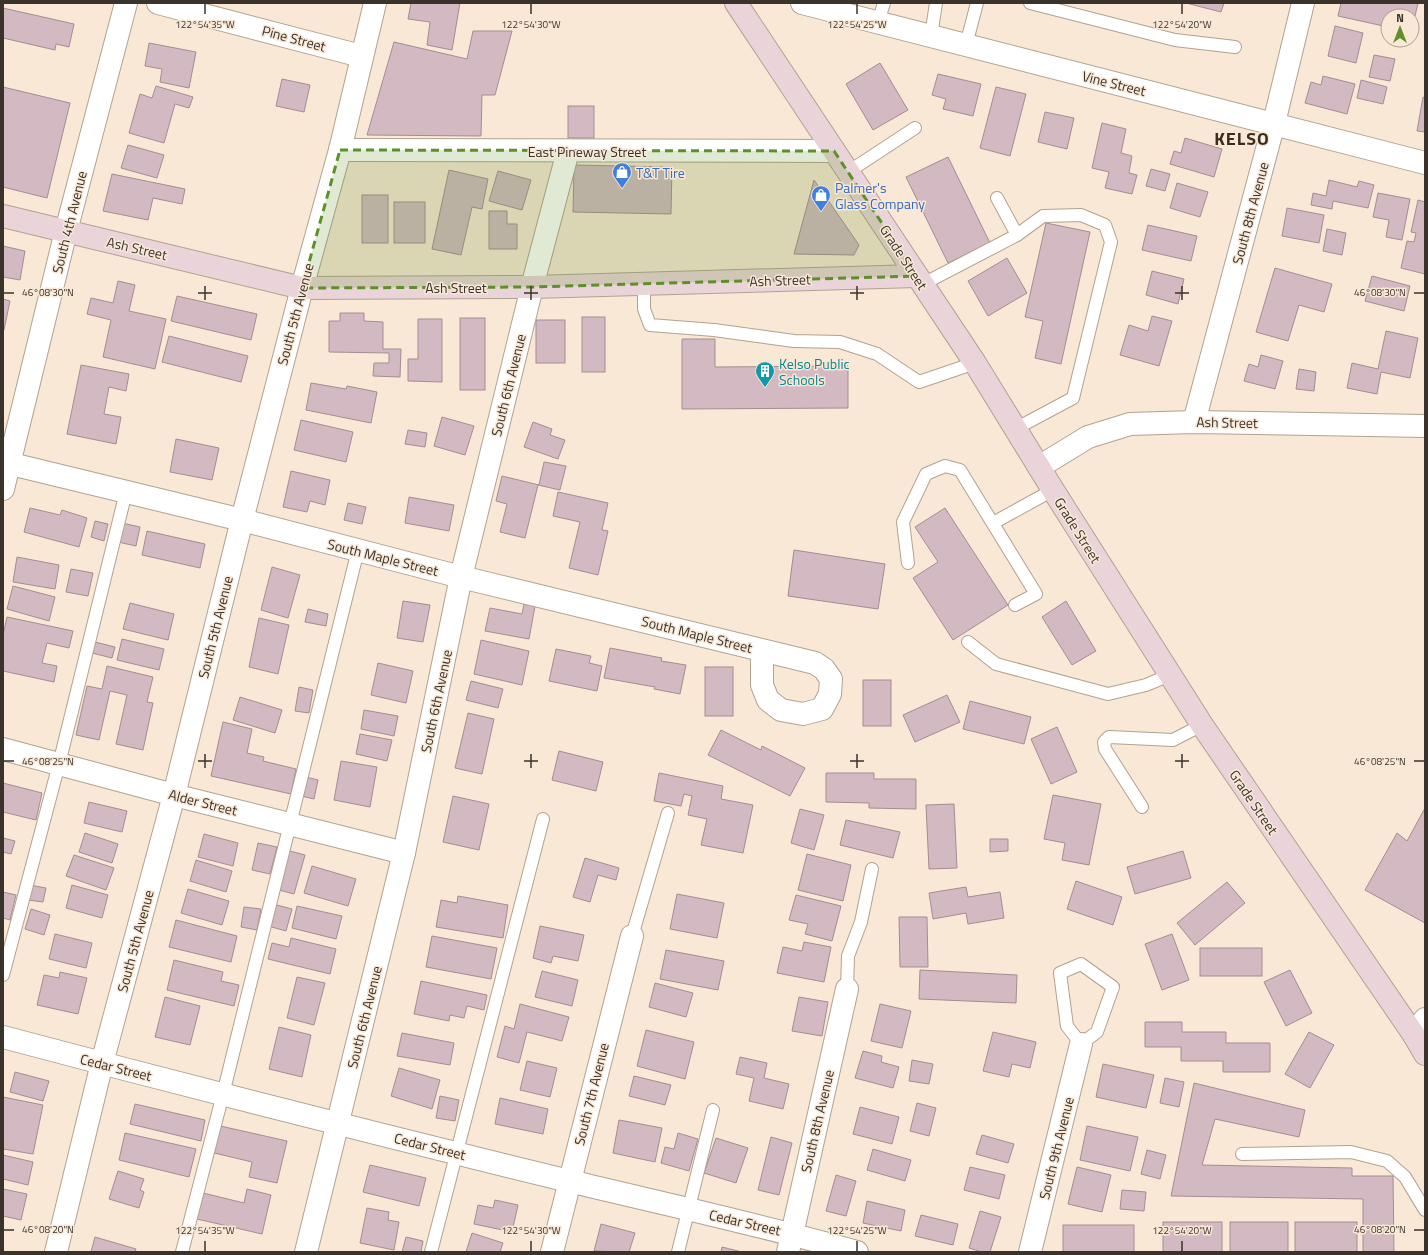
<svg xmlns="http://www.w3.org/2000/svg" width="1428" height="1255" viewBox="0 0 1428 1255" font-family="'Titillium Web',sans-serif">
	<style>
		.building { fill: #d3b9c1; stroke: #a58c94 }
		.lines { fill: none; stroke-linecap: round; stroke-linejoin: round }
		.lane-casing { stroke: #b2a291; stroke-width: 14 }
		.street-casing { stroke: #b2a291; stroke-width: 24 }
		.secondary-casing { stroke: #b2a291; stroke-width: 24 }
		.lane { stroke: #fff; stroke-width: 12 }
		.street { stroke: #fff; stroke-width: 22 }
		.secondary { stroke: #ebd4d9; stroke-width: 22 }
		.marked { fill: #5d9028; fill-opacity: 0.2; stroke: #5d9028; stroke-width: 3; stroke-dasharray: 8 5; stroke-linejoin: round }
		.ticks { fill: none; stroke: #39332c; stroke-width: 1.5 }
		.labels { text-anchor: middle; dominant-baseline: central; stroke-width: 3; stroke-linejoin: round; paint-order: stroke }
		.street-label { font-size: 14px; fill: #39332c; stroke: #f9e8d6 }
		.shop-label { font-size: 14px; fill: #366cbe; stroke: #f9e8d6; text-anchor: start }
		.culture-label { font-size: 14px; fill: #0d838f; stroke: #f9e8d6; text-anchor: start }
		.district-label { font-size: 18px; font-weight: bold; letter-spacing: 1px; fill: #3a2d1e; stroke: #f9e8d6 }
		.ticks-label { font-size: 10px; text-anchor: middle; fill: #39332c; stroke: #f9e8d6; stroke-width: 3; stroke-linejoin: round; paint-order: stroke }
	</style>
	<rect width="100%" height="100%" fill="#f9e8d6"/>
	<!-- building -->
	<g class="building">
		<path d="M411,3H460L452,50L427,45L430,22L408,19Z"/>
		<path d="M1186,3H1224L1221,12Z"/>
		<path d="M1341,3H1418L1415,16L1392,11L1391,16H1388V27L1338,16Z"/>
		<path d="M3,8L74,24L69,47L56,44L55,50L3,38Z"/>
		<path d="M1335,26L1363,33L1356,63L1328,56Z"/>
		<path d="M473,31H512L495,95H482L481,136L367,135L394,42L467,59Z"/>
		<path d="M149,43L196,52L189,88L160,82L162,69L145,66Z"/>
		<path d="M1374,55L1395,59L1390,81L1369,77Z"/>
		<path d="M880,63L908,110L873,130L846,84Z"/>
		<path d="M938,74L981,84L973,116L943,109L946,99L932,95Z"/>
		<path d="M1323,76L1355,84L1347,114L1305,103L1311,82L1321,85Z"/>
		<path d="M282,79L310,85L304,112L276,106Z"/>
		<path d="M1361,80L1387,87L1383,104L1357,98Z"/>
		<path d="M156,86L193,97L189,108L175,104L164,143L129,133L140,94L152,98Z"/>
		<path d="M3,87L70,103L47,198L3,187Z"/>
		<path d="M996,87L1026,94L1010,156L980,148Z"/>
		<path d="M1423,97L1425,98V132L1417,131Z"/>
		<rect x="568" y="106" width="26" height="32"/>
		<path d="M1045,112L1074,118L1067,149L1038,142Z"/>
		<path d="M1102,123L1126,129L1121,153L1132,156L1129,173L1137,175L1132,194L1105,188L1109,172L1092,168Z"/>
		<path d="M1185,138L1222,149L1214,177L1170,164L1174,151L1181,153Z"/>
		<path d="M128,145L164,155L157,178L121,168Z"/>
		<path d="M948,157L990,243L948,263L906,177Z"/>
		<path d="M574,165L672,167L671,214L573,212Z"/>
		<path d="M1151,169L1170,174L1165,191L1146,186Z"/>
		<path d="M449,170L488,179L482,209L472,207L461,255L432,249Z"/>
		<path d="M498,171L531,180L522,210L489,201Z"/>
		<path d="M112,174L185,189L182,204L153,198L148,220L103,211Z"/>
		<path d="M814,180L859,245L854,255L794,254Z"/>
		<path d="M1329,180L1357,187L1359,181L1374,185L1368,208L1333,201L1332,209L1311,205L1313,193L1326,196Z"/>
		<path d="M1177,183L1208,192L1200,217L1170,208Z"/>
		<path d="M1378,193L1410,199L1402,240L1386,237L1389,220L1373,217Z"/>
		<rect x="362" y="195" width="26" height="48"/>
		<path d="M1418,200L1425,202V274L1401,268L1407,241L1414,242L1416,233L1411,232Z"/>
		<rect x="394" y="202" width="31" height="41"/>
		<path d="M1287,208L1324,215L1319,243L1282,236Z"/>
		<path d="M489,211H507V224H517V249H489Z"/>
		<path d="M1046,223L1090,232L1061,364L1035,358L1043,321L1025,317Z"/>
		<path d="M1148,225L1197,236L1191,261L1142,250Z"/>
		<path d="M1327,229L1346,233L1342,255L1323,251Z"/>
		<path d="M3,246L25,251L20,280L3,277Z"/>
		<path d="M1007,258L1027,293L988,316L968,281Z"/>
		<path d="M1275,268L1332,284L1324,312L1299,305L1288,341L1256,332Z"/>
		<path d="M1152,271L1184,279L1178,304L1146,295Z"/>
		<path d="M1372,276L1410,286L1404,311L1365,301Z"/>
		<path d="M118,281L135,285L129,311L166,319L155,369L103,357L111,320L87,314L91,298L113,303Z"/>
		<path d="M177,296L257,314L251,340L171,321Z"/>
		<path d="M3,299L10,301L4,330L3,329Z"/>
		<path d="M340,313H364V321L383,322V349H401L400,377L373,376L374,363H389V353L329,352V321H340Z"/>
		<path d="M1152,316L1172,321L1159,366L1120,355L1129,325L1148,331Z"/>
		<rect x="582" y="317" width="23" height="55"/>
		<rect x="460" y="318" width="25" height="72"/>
		<path d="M418,319H442V382L408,381V359H418Z"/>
		<rect x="536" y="320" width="29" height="43"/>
		<path d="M1386,331L1418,338L1410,378L1381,372L1377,394L1347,388L1352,363L1378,369Z"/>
		<path d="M169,336L248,356L241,382L162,362Z"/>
		<path d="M682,339H715V367L848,366V408L682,409Z"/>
		<path d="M1261,355L1283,361L1275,389L1244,381L1249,364L1258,367Z"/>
		<path d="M81,365L129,374L126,391L109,387L104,414L121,417L116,444L67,434Z"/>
		<path d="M1299,369L1316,372L1314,391L1296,389Z"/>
		<path d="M311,383L346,389L347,386L377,392L371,423L306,410Z"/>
		<path d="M442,417L474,426L465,455L434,446Z"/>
		<path d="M301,420L353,432L346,462L294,450Z"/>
		<path d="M533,422L552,429L550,435L565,440L558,459L524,447Z"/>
		<path d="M408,430L427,433L425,447L405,444Z"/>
		<path d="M176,439L219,448L212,480L170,472Z"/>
		<path d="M544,462L566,466L560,490L538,485L525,538L500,532L507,504L496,501L502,476L539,485Z"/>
		<path d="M291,471L330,480L325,505L310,501L307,512L283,507Z"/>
		<path d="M558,492L608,503L602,530L608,531L598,575L569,568L580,522L553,516Z"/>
		<path d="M409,497L454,505L449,531L405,523Z"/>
		<path d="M348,503L366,507L362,524L344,520Z"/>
		<path d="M30,508L60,515L62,510L87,518L79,547L24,532Z"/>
		<path d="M945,508L1008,605L953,640L913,578L938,562L915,527Z"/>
		<path d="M95,521L108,524L104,541L91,537Z"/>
		<path d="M122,523L140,527L136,546L118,542Z"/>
		<path d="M147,531L205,544L200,568L142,555Z"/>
		<path d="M794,550L885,564L878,609L788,596Z"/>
		<path d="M17,557L59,565L55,589L13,582Z"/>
		<path d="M272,567L300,575L288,618L261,610Z"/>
		<path d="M71,569L93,573L88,596L66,592Z"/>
		<path d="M13,586L55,597L49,621L7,609Z"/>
		<path d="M403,601L430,605L423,642L397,638Z"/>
		<path d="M1066,601L1096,651L1072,665L1042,617Z"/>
		<path d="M130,603L174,614L168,640L123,629Z"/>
		<path d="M524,604L535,606L529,639L485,631L490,608L522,614Z"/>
		<path d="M308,609L328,614L326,626L305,622Z"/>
		<path d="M7,617L73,631L69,648L47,643L42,663L57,666L54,682L3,671V635Z"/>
		<path d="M259,618L289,625L278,674L249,667Z"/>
		<path d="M122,639L164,649L159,670L117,660Z"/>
		<path d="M481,640L529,651L522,685L474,674Z"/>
		<path d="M95,642L115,647L112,658L92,653Z"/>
		<path d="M610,648L662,658L661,661L686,665L680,694L654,689L655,687L604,678Z"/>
		<path d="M556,649L591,656L589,663L602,666L597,691L549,681Z"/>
		<path d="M378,663L413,671L406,703L371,695Z"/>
		<path d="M107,666L153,677L147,702L153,703L143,750L116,744L127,695L110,691L99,740L76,735L87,686L102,689Z"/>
		<rect x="705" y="667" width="28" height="49"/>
		<rect x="863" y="680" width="28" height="46"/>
		<path d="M471,681L503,689L498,708L466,700Z"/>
		<path d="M299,687L313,690L309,713L295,711Z"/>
		<path d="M947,695L960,722L915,742L903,715Z"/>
		<path d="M240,697L282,710L275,733L233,720Z"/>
		<path d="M970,701L1031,717L1024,744L963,729Z"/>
		<path d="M364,710L398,716L394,736L361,729Z"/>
		<path d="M468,713L494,719L482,774L455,768Z"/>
		<path d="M223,722L252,729L247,753L264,757L263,761L296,769L291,794L211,776Z"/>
		<path d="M1057,727L1077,772L1051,784L1031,739Z"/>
		<path d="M721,730L761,750L762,746L805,768L790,796L708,755Z"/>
		<path d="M360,734L392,740L387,761L356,754Z"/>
		<path d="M559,751L603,762L596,791L552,780Z"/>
		<path d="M341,761L377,767L370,807L334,800Z"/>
		<path d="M659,773L723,786L721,799L753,805L743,853L701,845L707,819L688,815L692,796L684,794L681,806L654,801Z"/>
		<path d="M826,773H874V779H916V809L869,808V803L826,802Z"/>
		<path d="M306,777L318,780L314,799L301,796Z"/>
		<path d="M3,783L42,793L36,820L3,812Z"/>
		<path d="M1053,795L1101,804L1089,865L1062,860L1065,843L1044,839Z"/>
		<path d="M453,796L489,804L479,850L443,842Z"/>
		<path d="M89,802L127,811L122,832L84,823Z"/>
		<path d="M954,804L957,868L929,869L926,805Z"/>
		<path d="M1425,808V923L1365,890L1397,833L1407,841Z"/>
		<path d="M800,809L824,815L814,850L791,843Z"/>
		<path d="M846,820L900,832L893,858L840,845Z"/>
		<path d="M85,833L118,844L112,863L79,852Z"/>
		<path d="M204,834L238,843L233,866L198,857Z"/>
		<path d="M3,838L15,841L11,854L3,852Z"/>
		<path d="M990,839H1008V851L990,852Z"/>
		<path d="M258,843L277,847L270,874L252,870Z"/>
		<path d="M286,850L305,855L294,894L275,889Z"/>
		<path d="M1183,851L1191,878L1135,894L1127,867Z"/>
		<path d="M807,854L851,865L843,901L798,890Z"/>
		<path d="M74,855L114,868L106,890L66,876Z"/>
		<path d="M585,858L619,868L616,880L598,875L590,902L573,897Z"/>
		<path d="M196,860L232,871L226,892L190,881Z"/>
		<path d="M312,866L356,879L348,906L304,893Z"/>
		<path d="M1076,881L1122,897L1113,925L1067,909Z"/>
		<path d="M1227,882L1245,903L1195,945L1177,923Z"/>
		<path d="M30,885L46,888L43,902L28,900Z"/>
		<path d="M72,885L108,895L102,918L66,908Z"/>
		<path d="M966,887L968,897L1000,892L1004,918L968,924L966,913L933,919L929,893Z"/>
		<path d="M188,889L229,901L222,925L181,913Z"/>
		<path d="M3,892L16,895L10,920L3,918Z"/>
		<path d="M677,894L724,903L717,938L670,929Z"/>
		<path d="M796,895L841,906L832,941L805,934L808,924L789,920Z"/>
		<path d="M458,896L508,905L503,938L436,927L441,900L457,903Z"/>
		<path d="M273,904L292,909L286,931L268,926Z"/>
		<path d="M297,906L342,916L336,939L292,928Z"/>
		<path d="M244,907L261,909L257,930L241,927Z"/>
		<path d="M31,909L50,915L44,935L25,929Z"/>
		<path d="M899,917H927L928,967H900Z"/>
		<path d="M176,920L237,936L231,962L169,947Z"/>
		<path d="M540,926L584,935L578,961L553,956L551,963L533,958Z"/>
		<path d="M55,934L92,943L86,968L49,959Z"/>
		<path d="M1172,934L1189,980L1162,990L1145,944Z"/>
		<path d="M432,936L497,948L491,979L426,967Z"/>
		<path d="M291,938L336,949L330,974L268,959L272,943L289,947Z"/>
		<path d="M804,942L831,947L824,982L777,973L783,947L802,951Z"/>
		<rect x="1200" y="948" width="62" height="28"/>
		<path d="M666,950L724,961L718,990L660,979Z"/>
		<path d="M174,960L223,972L221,981L239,985L234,1006L167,990Z"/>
		<path d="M920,970L1017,975L1016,1003L919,999Z"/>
		<path d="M1290,970L1312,1013L1286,1026L1264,982Z"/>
		<path d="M542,971L578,980L572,1006L535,997Z"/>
		<path d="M60,972L87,978L78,1014L37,1005L44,975L59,978Z"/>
		<path d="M297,977L325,983L314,1025L287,1018Z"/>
		<path d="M421,981L487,995L484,1010L467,1006L464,1018L450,1015L449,1021L414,1014Z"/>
		<path d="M655,983L693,993L686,1017L649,1007Z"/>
		<path d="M165,997L200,1006L190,1045L155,1037Z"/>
		<path d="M799,997L828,1002L822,1036L792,1031Z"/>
		<path d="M520,1004L569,1017L562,1041L527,1032L519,1063L497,1057L505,1026L514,1029Z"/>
		<path d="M880,1004L911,1011L902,1048L871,1041Z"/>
		<path d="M1145,1022H1182V1032H1226V1043H1270V1072H1223V1061H1181V1047H1145Z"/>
		<path d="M279,1027L311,1035L302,1077L269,1069Z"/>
		<path d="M646,1030L694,1042L685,1079L637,1066Z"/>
		<path d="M993,1032L1036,1042L1030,1068L1012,1064L1009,1077L983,1071Z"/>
		<path d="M1309,1032L1334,1045L1310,1088L1285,1074Z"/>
		<path d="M402,1033L454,1043L450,1065L397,1056Z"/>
		<path d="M863,1051L882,1056L881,1062L899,1067L893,1088L855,1078Z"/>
		<path d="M740,1057L767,1063L764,1078L789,1084L783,1109L749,1101L754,1078L736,1074Z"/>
		<path d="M912,1060L933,1064L929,1084L909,1081Z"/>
		<path d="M527,1061L557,1068L550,1097L520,1090Z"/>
		<path d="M1103,1064L1154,1075L1146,1108L1096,1097Z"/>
		<path d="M399,1068L440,1080L432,1109L391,1096Z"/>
		<path d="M15,1072L49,1081L43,1101L10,1092Z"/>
		<path d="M634,1076L671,1085L665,1105L629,1096Z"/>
		<path d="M1165,1078L1184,1082L1179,1107L1160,1103Z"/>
		<path d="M1194,1083L1305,1110L1299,1137L1215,1119L1202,1165L1352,1168V1176H1393L1394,1252H1363V1199L1171,1196Z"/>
		<path d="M440,1096L459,1100L455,1121L436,1118Z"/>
		<path d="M3,1097L43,1105L33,1154L3,1149Z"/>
		<path d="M500,1098L548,1109L543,1134L495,1124Z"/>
		<path d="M917,1103L936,1108L929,1136L910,1131Z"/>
		<path d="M135,1104L205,1120L201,1141L130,1124Z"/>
		<path d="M860,1107L899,1117L892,1144L853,1134Z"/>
		<path d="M619,1120L662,1128L655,1162L613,1153Z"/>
		<path d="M216,1125L287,1141L277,1183L249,1177L252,1162L210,1152Z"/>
		<path d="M1087,1126L1138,1137L1130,1171L1080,1160Z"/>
		<path d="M125,1133L196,1149L189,1177L119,1160Z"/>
		<path d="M678,1133L698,1139L689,1171L661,1163L665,1147L674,1149Z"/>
		<path d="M982,1135L1014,1144L1008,1163L976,1154Z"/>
		<path d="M771,1137L792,1143L779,1195L758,1190Z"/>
		<path d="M716,1138L748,1148L736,1183L704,1173Z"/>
		<path d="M873,1149L911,1160L905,1181L867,1170Z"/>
		<path d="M1147,1150L1166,1155L1160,1179L1141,1174Z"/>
		<path d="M3,1155L33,1162L28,1185L3,1179Z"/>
		<path d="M370,1165L426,1178L419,1206L363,1192Z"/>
		<path d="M970,1167L1005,1175L999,1199L964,1190Z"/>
		<path d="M1077,1167L1111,1175L1102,1212L1068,1204Z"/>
		<path d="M118,1171L144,1179L140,1190L144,1192L139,1208L109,1199Z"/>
		<path d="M836,1175L856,1181L846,1216L826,1211Z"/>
		<path d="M3,1189L27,1194L21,1220L3,1216Z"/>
		<path d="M247,1189L271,1195L262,1234L197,1219L203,1193L244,1203Z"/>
		<path d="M1122,1190L1146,1192L1144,1211L1120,1209Z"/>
		<path d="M495,1200L518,1205L512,1232L474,1224L478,1205L493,1208Z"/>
		<path d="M867,1201L905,1210L901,1231L863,1223Z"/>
		<path d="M367,1208L389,1212L388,1220L399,1222L394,1250L360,1243Z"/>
		<path d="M980,1211L1001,1217L990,1252H982L969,1248Z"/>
		<path d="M921,1215L958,1224L953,1245L915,1236Z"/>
		<rect x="1163" y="1222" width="59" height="30"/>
		<rect x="1230" y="1222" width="58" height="30"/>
		<rect x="1295" y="1222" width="62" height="30"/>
		<path d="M601,1224L635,1233L629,1252L594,1251Z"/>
		<rect x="1063" y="1225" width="71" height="27"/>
		<path d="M472,1233L503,1243L500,1252H466Z"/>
		<path d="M95,1237L136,1249L135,1252H91Z"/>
		<path d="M406,1237L423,1241L421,1252H402Z"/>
		<path d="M722,1247L742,1252H721Z"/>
	</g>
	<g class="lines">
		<!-- lane casing -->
		<g class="lane-casing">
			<g id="lane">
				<path d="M1030,3L1175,40L1235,47"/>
				<path d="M878,22L884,3"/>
				<path d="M931,36L936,3"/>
				<path d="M966,45L977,3"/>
				<path d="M848,172L915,128"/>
				<path d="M644,284V309L650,325L714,330L794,341L840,342L877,354L919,382L975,363"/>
				<path d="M923,284L1017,235L997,198"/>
				<path d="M1015,429L1073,398L1111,242L1105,225L1081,215L1043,216L1017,235"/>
				<path d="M993,523L1053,490"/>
				<path d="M908,563L903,522L926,474L945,466L960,470L1036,594L1015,605"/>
				<path d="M968,642L996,664L1108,694L1146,685L1170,675"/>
				<path d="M1142,807L1105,749L1104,742L1109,737L1173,740L1202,725"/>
				<path d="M632,936L668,813"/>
				<path d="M1081,964L1113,987L1097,1032L1081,1044L1067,1026L1060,973Z"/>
				<path d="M3,975L59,764L126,492"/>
				<path d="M847,989L848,956L861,922L872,869"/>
				<path d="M1242,1154L1351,1152L1387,1161L1405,1177L1425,1210"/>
				<path d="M182,1252L223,1094L358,550"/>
				<path d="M431,1252L543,819"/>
				<path d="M678,1252L713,1110"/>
			</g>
		</g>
		<!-- street casing -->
		<g class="street-casing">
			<g id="street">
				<path d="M158,3L361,56"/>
				<path d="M802,3L1425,163"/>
				<path d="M340,150L834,151"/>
				<path d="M1194,422L1274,123L1303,3"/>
				<path d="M3,462L242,520L461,577L815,663L824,669L831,679L830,694L822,709L803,714L781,710L768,700L762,685V650"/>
				<path d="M1039,467L1088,437L1130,424L1194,422L1425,426"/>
				<path d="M3,489L66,231L126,3"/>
				<path d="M3,749L174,795L404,853"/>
				<path d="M1414,1035L1425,1019"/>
				<path d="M3,1037C191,1087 380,1135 569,1181C665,1204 762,1225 857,1252"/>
				<path d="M56,1252L102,1063L174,795L242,520L302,288L340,150L375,3"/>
				<path d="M306,1252L404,853L461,577L532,287L568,151"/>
				<path d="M552,1252L632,936"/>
				<path d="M788,1252L847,989"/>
				<path d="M1030,1252L1081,1044"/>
			</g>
		</g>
		<!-- secondary casing -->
		<g class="secondary-casing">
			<g id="secondary">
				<path d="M736,3L975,363L1053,490L1202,725L1414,1035L1425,1054"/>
				<path d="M3,216L302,288L532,287L917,276"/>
			</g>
		</g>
		<!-- lane -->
		<use href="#lane" class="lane"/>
		<!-- street -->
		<use href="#street" class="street"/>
		<!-- secondary -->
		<use href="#secondary" class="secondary"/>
	</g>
	<!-- marked area -->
	<path class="marked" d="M340,150L834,151L917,276L532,287L302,288Z"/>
	<!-- ticks -->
	<path class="ticks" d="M205,4V14M531,4V14M857,4V14M1182,4V14M205,286V300M531,286V300M857,286V300M1182,286V300M4,293H14M198,293H212M524,293H538M850,293H864M1175,293H1189M1414,293H1424M205,754V768M531,754V768M857,754V768M1182,754V768M4,761H14M198,761H212M524,761H538M850,761H864M1175,761H1189M1414,761H1424M4,1230H14M1414,1230H1424M205,1241V1251M531,1241V1251M857,1241V1251M1182,1241V1251"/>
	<!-- icons -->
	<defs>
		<g id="shop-pin" transform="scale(1)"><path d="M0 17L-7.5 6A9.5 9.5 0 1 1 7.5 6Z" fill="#3f7fe0" stroke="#f9e8d6"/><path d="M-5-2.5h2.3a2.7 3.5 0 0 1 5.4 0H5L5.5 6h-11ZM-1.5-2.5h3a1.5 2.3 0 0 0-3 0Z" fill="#fff"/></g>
		<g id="building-pin" transform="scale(1)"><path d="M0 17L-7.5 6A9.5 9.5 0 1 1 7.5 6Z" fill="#0f9aa8" stroke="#f9e8d6"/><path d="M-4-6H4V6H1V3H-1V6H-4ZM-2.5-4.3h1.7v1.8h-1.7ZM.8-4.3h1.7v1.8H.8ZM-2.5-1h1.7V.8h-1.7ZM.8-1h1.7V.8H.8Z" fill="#fff"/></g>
	</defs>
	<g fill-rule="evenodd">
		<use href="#shop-pin" x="622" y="172"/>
		<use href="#shop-pin" x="821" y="195"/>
		<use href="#building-pin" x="765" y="371"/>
	</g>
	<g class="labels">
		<!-- street labels -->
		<g class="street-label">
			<text transform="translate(294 38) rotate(15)">Pine Street</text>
			<text transform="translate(1114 83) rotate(14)">Vine Street</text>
			<text x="587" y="151">East Pineway Street</text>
			<text transform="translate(1250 213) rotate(-75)">South 8th Avenue</text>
			<text transform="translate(69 222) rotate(-76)">South 4th Avenue</text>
			<text transform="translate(137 248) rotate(13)">Ash Street</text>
			<text transform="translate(904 257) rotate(57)">Grade Street</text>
			<text transform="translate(780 280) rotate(-2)">Ash Street</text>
			<text x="456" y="287">Ash Street</text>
			<text transform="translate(295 314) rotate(-75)">South 5th Avenue</text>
			<text transform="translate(508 385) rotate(-76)">South 6th Avenue</text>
			<text transform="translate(1227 422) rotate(1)">Ash Street</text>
			<text transform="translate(1078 530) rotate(58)">Grade Street</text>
			<text transform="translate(383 557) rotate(14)">South Maple Street</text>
			<text transform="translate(215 627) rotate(-76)">South 5th Avenue</text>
			<text transform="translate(697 634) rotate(14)">South Maple Street</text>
			<text transform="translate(436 701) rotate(-78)">South 6th Avenue</text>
			<text transform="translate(203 802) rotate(14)">Alder Street</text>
			<text transform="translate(1254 802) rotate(56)">Grade Street</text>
			<text transform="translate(135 941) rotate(-75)">South 5th Avenue</text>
			<text transform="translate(364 1017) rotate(-76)">South 6th Avenue</text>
			<text transform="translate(116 1067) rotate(14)">Cedar Street</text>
			<text transform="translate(591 1094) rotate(-76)">South 7th Avenue</text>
			<text transform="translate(817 1121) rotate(-77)">South 8th Avenue</text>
			<text transform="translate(430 1146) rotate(14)">Cedar Street</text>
			<text transform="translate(1056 1148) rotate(-76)">South 9th Avenue</text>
			<text transform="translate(745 1222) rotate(13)">Cedar Street</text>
		</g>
		<!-- shop labels -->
		<g class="shop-label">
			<text x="636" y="172">T&amp;T Tire</text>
			<text x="835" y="187">Palmer's<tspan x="835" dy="16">Glass Company</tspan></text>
		</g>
		<!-- culture labels -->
		<g class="culture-label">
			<text x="779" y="363">Kelso Public<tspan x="779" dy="16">Schools</tspan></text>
		</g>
		<!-- district labels -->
		<g class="district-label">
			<text x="1242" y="138">KELSO</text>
		</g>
	</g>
	<g class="ticks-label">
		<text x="205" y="28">122°54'35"W</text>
		<text x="531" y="28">122°54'30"W</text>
		<text x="857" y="28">122°54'25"W</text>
		<text x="1182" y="28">122°54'20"W</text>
		<text x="48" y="296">46°08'30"N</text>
		<text x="1380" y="296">46°08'30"N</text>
		<text x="48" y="765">46°08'25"N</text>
		<text x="1380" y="765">46°08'25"N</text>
		<text x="48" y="1233">46°08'20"N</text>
		<text x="1380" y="1233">46°08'20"N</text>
		<text x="205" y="1234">122°54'35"W</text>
		<text x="531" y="1234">122°54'30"W</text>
		<text x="857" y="1234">122°54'25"W</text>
		<text x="1182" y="1234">122°54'20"W</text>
	</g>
	<!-- border -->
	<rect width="1428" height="1255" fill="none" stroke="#39332c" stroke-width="8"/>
	<!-- north arrow -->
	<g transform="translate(1400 28)"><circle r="19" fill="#f9e8d6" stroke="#aca092"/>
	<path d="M0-3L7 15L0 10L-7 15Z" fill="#5d9028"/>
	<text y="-6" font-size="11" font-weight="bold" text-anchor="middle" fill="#39332c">N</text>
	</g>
</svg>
